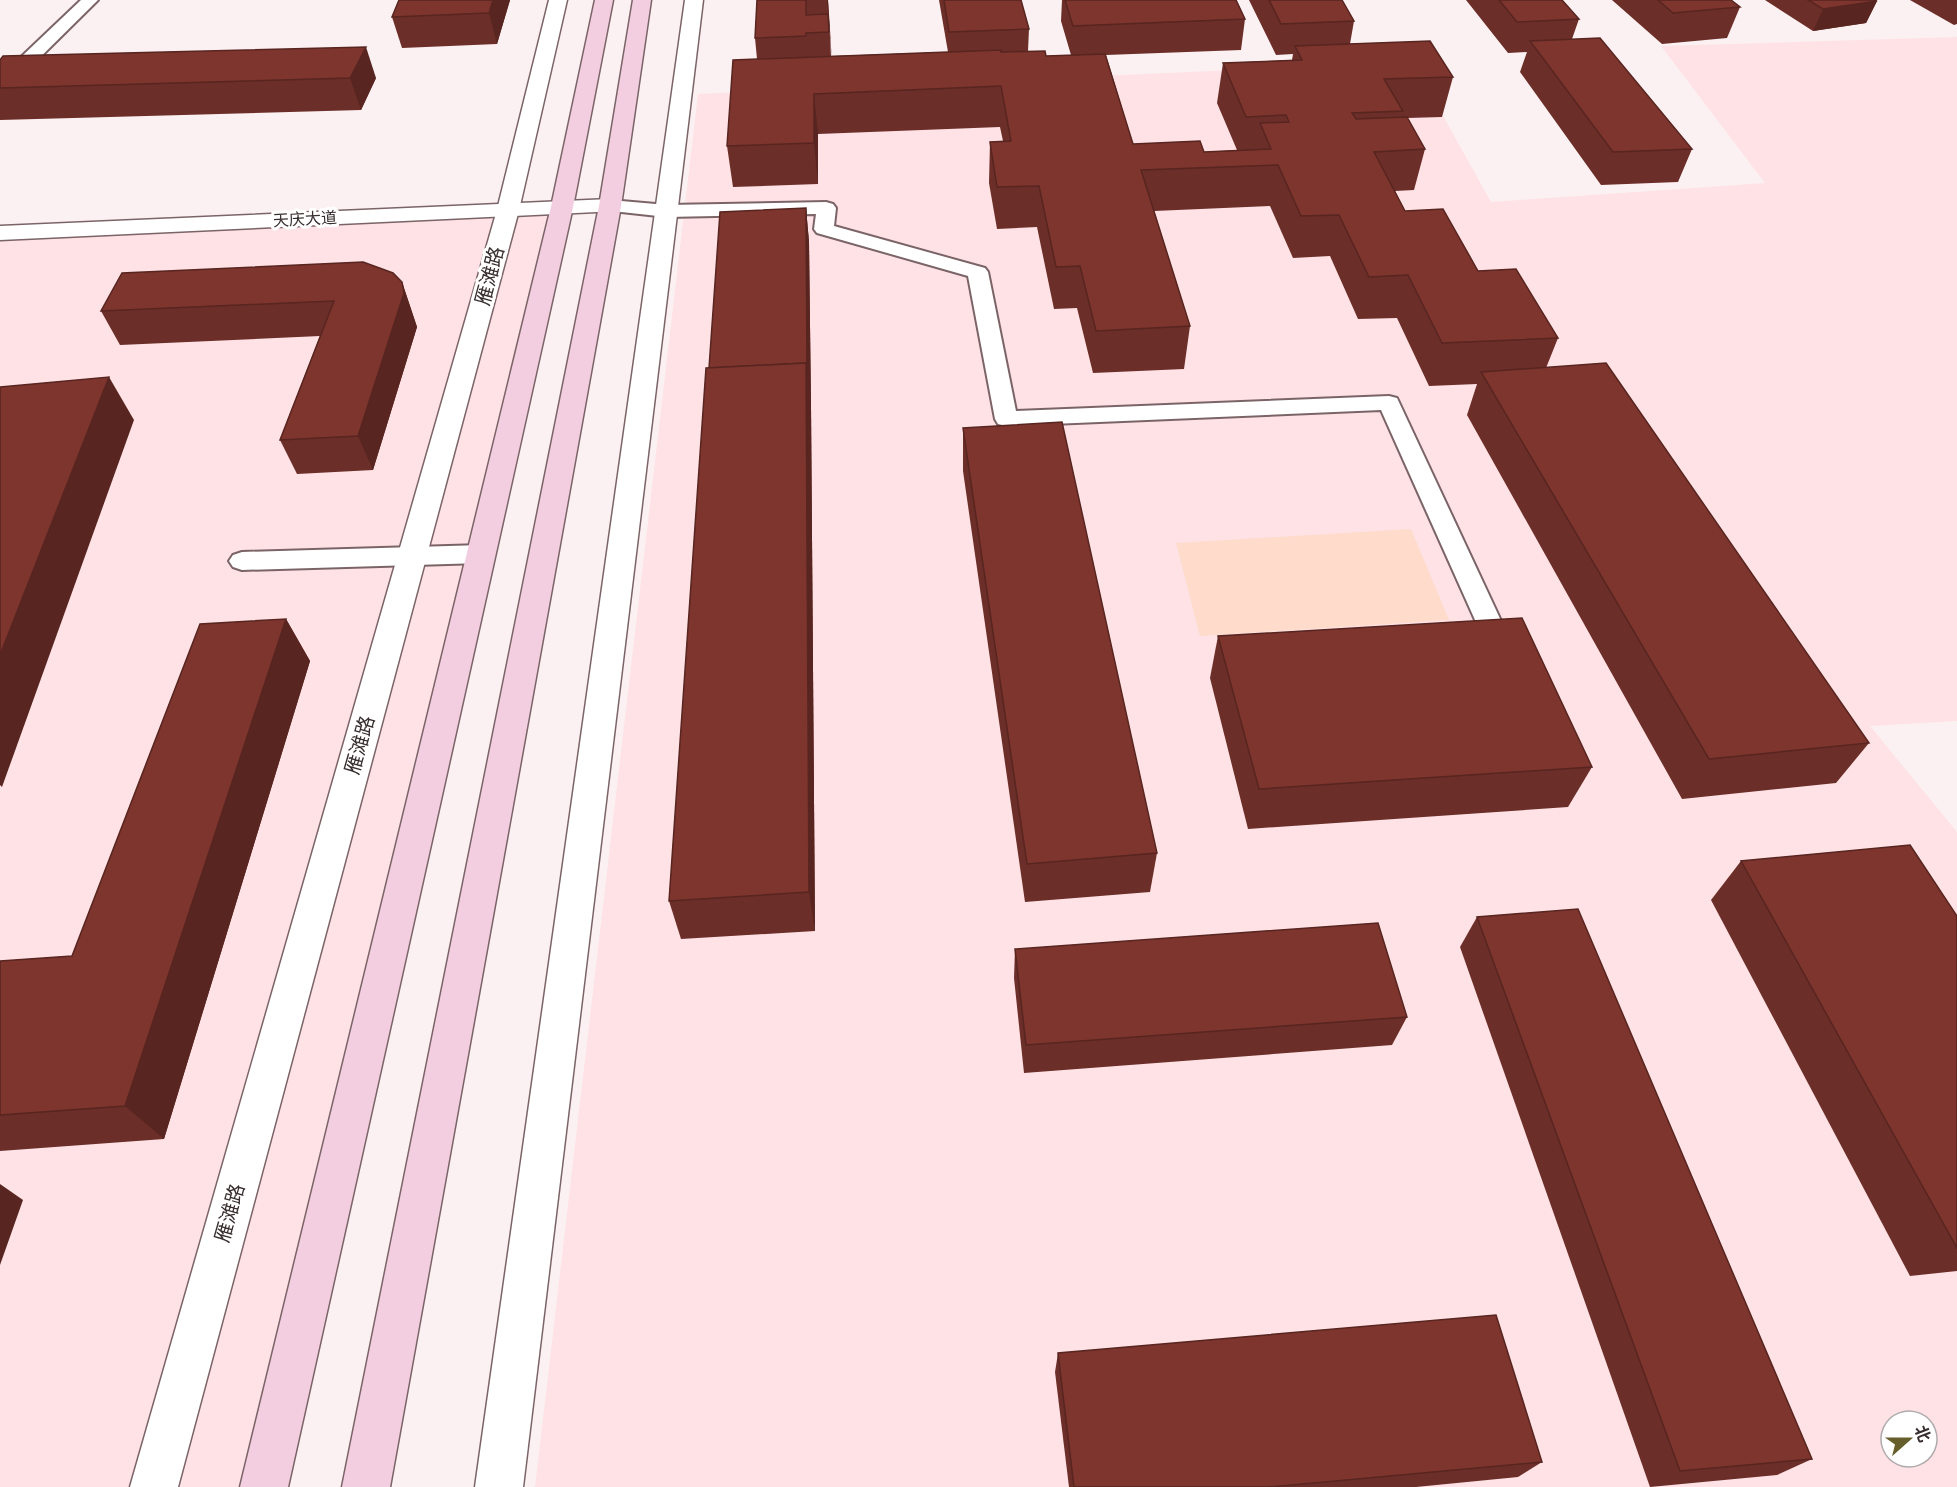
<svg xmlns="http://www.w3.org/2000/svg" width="1957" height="1487" viewBox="0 0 1957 1487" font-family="Karla,'Noto Sans SC',sans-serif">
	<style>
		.built { fill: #fee2e5; fill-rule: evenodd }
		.green { fill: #fedbca }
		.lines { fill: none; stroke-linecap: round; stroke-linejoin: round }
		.service-casing { stroke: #7b6467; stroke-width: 4 }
		.minor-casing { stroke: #7b6467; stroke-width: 3 }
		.tertiary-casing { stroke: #7b6467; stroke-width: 3 }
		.secondary-casing { stroke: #7b6467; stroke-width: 3 }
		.service { fill: #fff; fill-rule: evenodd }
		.minor { fill: #fff; fill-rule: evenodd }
		.tertiary { fill: #fff; fill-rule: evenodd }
		.secondary { fill: #f2cee0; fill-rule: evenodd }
		.wall { fill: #6c2e28 }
		.shaded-wall { fill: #582520 }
		.building { fill: #7e352e; stroke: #582520; stroke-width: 1.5 }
		.labels { text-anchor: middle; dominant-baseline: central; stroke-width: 6; stroke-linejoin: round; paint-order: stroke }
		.far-street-label { font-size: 16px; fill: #382e2f; stroke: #fff }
		.street-label { font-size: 20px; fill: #382e2f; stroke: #fff }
	</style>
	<rect width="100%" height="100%" fill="#fcf1f2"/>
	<!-- built -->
	<g class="built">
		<path d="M1957,37V721L1870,726L1957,832V1487H535L698,94L1413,62L1491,202L1765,183L1661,46ZM1891,1421H1927V1457H1891Z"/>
		<path d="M562,207L264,1487H0V233Z"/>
	</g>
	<!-- green -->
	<path class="green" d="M1411,529L1449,620L1200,636L1176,543Z"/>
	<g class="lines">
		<!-- service casing -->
		<g class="service-casing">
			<g id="service">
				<path d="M81,0H98L6,91L0,92V77Z"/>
				<path d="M610,200L667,205L826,202L833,204L836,208L834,226L985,268L988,272L1016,411L1389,396L1397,398L1510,640L1506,647L1497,650L1488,647L1484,640L1381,410L1006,426L998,424L995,419L968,276L817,233L814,229L816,214L667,217L603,210L600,206L603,202Z"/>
				<path d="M482,545L491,548L495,554L491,560L482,563L242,570L233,567L229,561L233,555L242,552Z"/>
			</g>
		</g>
		<!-- minor casing -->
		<g class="minor-casing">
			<g id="minor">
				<path d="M549,0H567L519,210L178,1487H130L497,210Z"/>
				<path d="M685,0H703L523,1487H475Z"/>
			</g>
		</g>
		<!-- tertiary casing -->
		<g class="tertiary-casing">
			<path id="tertiary" d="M610,199L618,201L621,206L618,211L0,240V226Z"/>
		</g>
		<!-- secondary casing -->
		<g class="secondary-casing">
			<g id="secondary">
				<path d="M595,0H613L573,207L288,1487H240L551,207Z"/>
				<path d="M633,0H651L621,206L390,1487H342L599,206Z"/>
			</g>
		</g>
		<!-- service -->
		<use href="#service" class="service"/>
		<!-- minor -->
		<use href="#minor" class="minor"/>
		<!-- tertiary -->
		<use href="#tertiary" class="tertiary"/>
		<!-- secondary -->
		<use href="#secondary" class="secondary"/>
	</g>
	<!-- wall -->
	<g class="wall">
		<path d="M399,0H510L497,44L402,48L392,17Z"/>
		<path d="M757,0H828L831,56L948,52L939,0H1021L1029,29L1028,51L1046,56L1071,55L1061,21L1062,0H1236L1245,19L1241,50L1106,55L1133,144L1204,152L1237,150L1217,103L1223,63L1292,60L1293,54L1276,55L1249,0H1342L1354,21L1350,44L1453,77L1442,117L1407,118L1425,149L1414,190L1395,191L1405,211L1558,338L1546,368L1869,743L1836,783L1682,799L1467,415L1477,384L1429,386L1397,318L1358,319L1330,256L1293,258L1270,206L1154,211L1190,326L1184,369L1093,373L1077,308L1054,309L1037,227L997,229L989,183L990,142L1003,141L1000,127L818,134V184L733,187L727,146L757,59L755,38Z"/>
		<path d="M1466,0H1562L1579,19L1572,39L1692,149L1678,182L1601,185L1520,72L1527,52L1508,53Z"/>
		<path d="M1612,0H1731L1740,7L1727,38L1662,44Z"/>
		<path d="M1765,0H1874L1877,1L1866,23L1813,31Z"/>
		<path d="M1910,0H1957V24L1954,25Z"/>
		<path d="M0,60L376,78L361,110L0,120Z"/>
		<path d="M806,208L809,242L811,406L815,931L681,939L669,901Z"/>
		<path d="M402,282L417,327L373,470L297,474L280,440L320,336L120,345L101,311Z"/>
		<path d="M963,428L1157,853L1150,892L1025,902L963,471Z"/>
		<path d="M286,619L310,661L164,1139L0,1151V961L72,956Z"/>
		<path d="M1218,636L1592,767L1568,807L1248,829L1210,678Z"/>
		<path d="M1741,861L1957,916V1271L1910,1276L1711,900Z"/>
		<path d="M1477,917L1812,1459L1777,1475L1650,1487L1460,947Z"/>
		<path d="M1015,949L1407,1017L1392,1045L1024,1073L1014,978Z"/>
		<path d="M1058,1353L1542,1462L1518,1477L1416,1487H1069L1055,1372Z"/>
	</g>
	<!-- shaded-wall -->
	<g class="shaded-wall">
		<path d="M493,0H510L497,44L489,13Z"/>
		<path d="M827,0H828L829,14L832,63Z"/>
		<path d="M1877,1L1866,23L1813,31L1823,9Z"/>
		<path d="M366,47L376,78L361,110L350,78Z"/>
		<path d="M814,94L818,134V184L814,143Z"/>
		<path d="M806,208L809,242L811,406L815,931L809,892Z"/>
		<path d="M402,282L417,327L373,470L358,436Z"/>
		<path d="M109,377L134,420L2,787L0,785V655Z"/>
		<path d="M286,619L310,661L164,1139L125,1106Z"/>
		<path d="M0,1184L23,1200L0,1265Z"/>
	</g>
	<!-- building -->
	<g class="building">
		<path d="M399,0H493L489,13L392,17Z"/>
		<path d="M757,0H806V15L828,14L829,32L806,33V36L755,38Z"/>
		<path d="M944,0H1021L1029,29L949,32Z"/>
		<path d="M1065,0H1236L1245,19L1073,26Z"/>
		<path d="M1269,0H1342L1354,21L1281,24Z"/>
		<path d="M1499,0H1562L1579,19L1517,22Z"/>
		<path d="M1658,0H1731L1740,7L1673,13Z"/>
		<path d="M1808,0H1874L1877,1L1823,9Z"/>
		<path d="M1600,38L1692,149L1613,152L1530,41Z"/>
		<path d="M1430,41L1453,77L1384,79L1403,111L1352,113L1356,119L1407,117L1425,149L1374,152L1405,211L1443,209L1478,271L1516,269L1558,338L1442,343L1408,275L1369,277L1339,215L1301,216L1278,165L1141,170L1190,326L1096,331L1080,266L1056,267L1039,186L997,187L990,142L1011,141L1001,86L814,94V143L727,146L733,60L1001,50V52L1045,51L1046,56L1105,54L1133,144L1200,141L1204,152L1271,149L1260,123L1289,122L1286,115L1246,117L1223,63L1302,60L1295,46Z"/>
		<path d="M366,47L350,78L0,88V60L3,56Z"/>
		<path d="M806,208L807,372H806V363L709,368L720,212Z"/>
		<path d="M363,262L393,273L402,282L404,293L358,436L280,440L334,301L101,311L122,273Z"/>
		<path d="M806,363L809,892L669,901L706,368Z"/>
		<path d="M1606,363L1869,743L1709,759L1481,372Z"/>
		<path d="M109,377L0,655V387Z"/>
		<path d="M1062,422L1157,853L1027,864L963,428Z"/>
		<path d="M1522,618L1592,767L1259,789L1218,636Z"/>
		<path d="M286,619L125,1106L0,1115V961L72,956L200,624Z"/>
		<path d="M1910,845L1957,916V1248L1741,861Z"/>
		<path d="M1578,909L1812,1459L1680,1471L1477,917Z"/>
		<path d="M1378,923L1407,1017L1026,1045L1015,949Z"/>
		<path d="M1496,1315L1542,1462L1269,1487H1074L1058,1353Z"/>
	</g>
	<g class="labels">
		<!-- far-street labels -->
		<g class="far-street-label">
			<text transform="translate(305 219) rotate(-3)">天庆大道</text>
		</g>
		<!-- street labels -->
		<g class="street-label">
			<text transform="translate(490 276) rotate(-75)">雁滩路</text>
			<text transform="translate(360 745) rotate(-74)">雁滩路</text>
			<text transform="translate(230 1213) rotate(-74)">雁滩路</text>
		</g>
	</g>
	<!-- north arrow -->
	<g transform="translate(1909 1439) rotate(69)"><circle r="28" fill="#ffffff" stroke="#afabac" stroke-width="1.5"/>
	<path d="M0-4.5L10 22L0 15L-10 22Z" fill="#675f2b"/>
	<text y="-9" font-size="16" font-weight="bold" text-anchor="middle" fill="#382e2f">北</text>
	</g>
</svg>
